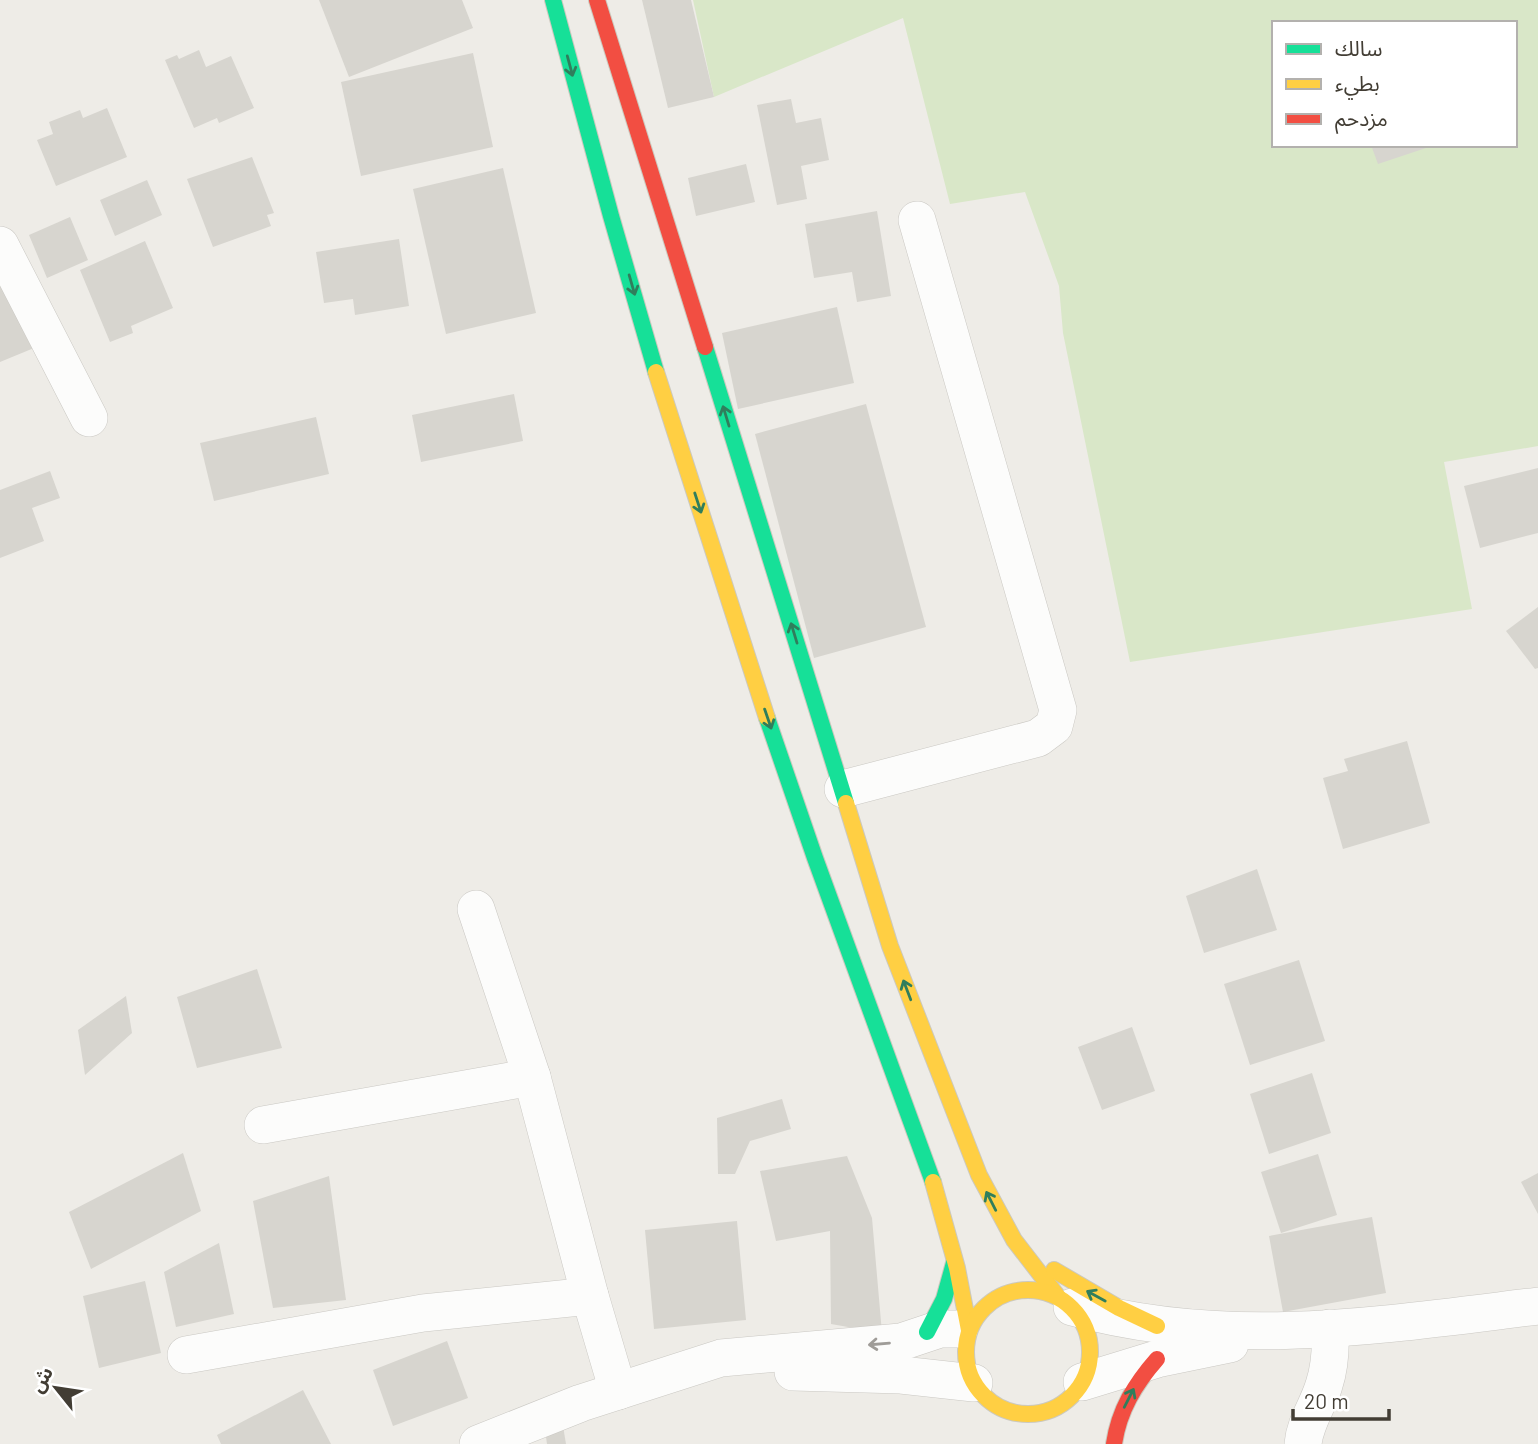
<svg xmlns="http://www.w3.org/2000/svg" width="1538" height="1444" viewBox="0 0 1538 1444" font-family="Barlow,'Noto Sans Arabic',sans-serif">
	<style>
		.green { fill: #d9e7c8; fill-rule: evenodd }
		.building { fill: #d7d5cf }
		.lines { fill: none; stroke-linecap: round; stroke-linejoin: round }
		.street-casing { stroke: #cac8c3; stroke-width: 38 }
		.fast-casing { stroke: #ccc9be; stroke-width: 18 }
		.slow-casing { stroke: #ccc9be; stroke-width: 18 }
		.jam-casing { stroke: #ccc9be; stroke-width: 18 }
		.street { stroke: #fcfcfb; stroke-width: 37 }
		.fast { stroke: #16e098; stroke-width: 16 }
		.slow { stroke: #ffcf43; stroke-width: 16 }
		.jam { stroke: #f24e42; stroke-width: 16 }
		.oneway { stroke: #307e5c }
		.oneway2 { stroke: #9f9c98 }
	</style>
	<rect width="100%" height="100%" fill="#eeece7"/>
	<!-- green -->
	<path class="green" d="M693,0H1538V446L1444,462L1472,609L1130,662L1063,333L1059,286L1025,192L950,204L903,18L714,97ZM1274,23H1515V145H1274Z"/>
	<!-- building -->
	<g class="building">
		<path d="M319,0H462L473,28L349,77Z"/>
		<path d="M642,0H691L714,97L668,108Z"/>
		<path d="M199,50L206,67L231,56L254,108L219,123L217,118L194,128L165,60L177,55L179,59Z"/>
		<path d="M473,53L493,147L361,176L341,82Z"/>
		<path d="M791,99L796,123L821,118L829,160L801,166L807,199L777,205L757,105Z"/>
		<path d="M107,108L127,157L56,186L37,140L53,134L49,122L80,110L83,118Z"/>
		<path d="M1371,145H1432V146L1378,164Z"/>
		<path d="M252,157L274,213L267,215L271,226L213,247L187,179Z"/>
		<path d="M746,164L755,202L696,216L688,178Z"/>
		<path d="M503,168L536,313L446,334L413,189Z"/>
		<path d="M147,180L162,215L115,236L100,200Z"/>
		<path d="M877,211L891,296L857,302L852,272L814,278L805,224Z"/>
		<path d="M70,217L88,260L47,278L29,235Z"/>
		<path d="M399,239L409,306L355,315L353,299L324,303L316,252Z"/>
		<path d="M145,241L173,308L131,326L133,333L110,342L80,270Z"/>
		<path d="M0,277L34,348L0,362Z"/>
		<path d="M837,307L854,383L738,409L722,333Z"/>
		<path d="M514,394L523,441L421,462L412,415Z"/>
		<path d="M866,404L926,627L814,658L755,434Z"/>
		<path d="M316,417L329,474L214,501L200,443Z"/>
		<path d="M1538,468V533L1480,548L1464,486Z"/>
		<path d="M50,471L60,498L32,508L44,541L0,558V490Z"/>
		<path d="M1538,607V668L1535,669L1506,631Z"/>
		<path d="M1407,741L1430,823L1343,849L1323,778L1348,771L1344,759Z"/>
		<path d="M1257,869L1277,930L1204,953L1186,896Z"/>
		<path d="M1299,960L1325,1041L1250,1065L1224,984Z"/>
		<path d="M257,969L282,1048L197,1068L177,997Z"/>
		<path d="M126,996L132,1033L85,1075L78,1030Z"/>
		<path d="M1132,1027L1155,1091L1102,1110L1078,1047Z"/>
		<path d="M1312,1073L1331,1133L1269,1154L1250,1094Z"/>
		<path d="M782,1099L791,1129L750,1141L735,1174H718L717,1118Z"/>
		<path d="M183,1153L201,1211L91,1269L69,1212Z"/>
		<path d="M1318,1154L1337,1215L1281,1233L1261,1172Z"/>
		<path d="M847,1156L872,1218L882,1333L831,1324L830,1231L776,1241L760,1171Z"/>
		<path d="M1538,1173V1214L1521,1182Z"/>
		<path d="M329,1176L346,1300L273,1308L253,1201Z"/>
		<path d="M1372,1217L1386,1293L1283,1312L1269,1236Z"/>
		<path d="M737,1221L746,1320L654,1329L645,1230Z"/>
		<path d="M219,1243L234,1314L176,1327L164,1272Z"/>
		<path d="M145,1281L161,1353L99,1368L83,1296Z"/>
		<path d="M447,1341L468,1398L393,1426L373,1370Z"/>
		<path d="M303,1390L331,1444H221L217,1435Z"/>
		<path d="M563,1426L566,1444H547L545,1430Z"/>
	</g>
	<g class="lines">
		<!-- street casing -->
		<g class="street-casing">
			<g id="street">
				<path d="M0,245L89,418"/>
				<path d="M843,789L1038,738L1054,726L1058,710L917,220"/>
				<path d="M476,909L532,1077L590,1296L618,1391"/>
				<path d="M263,1125L532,1077"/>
				<path d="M1072,1307C1227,1350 1382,1325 1538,1306"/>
				<path d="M186,1355L423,1313L590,1296"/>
				<path d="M793,1372L901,1375L974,1383"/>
				<path d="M1082,1382L1157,1359L1230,1344"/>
				<path d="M478,1444L581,1403L721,1358L901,1342L940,1329H959"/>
				<path d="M1303,1444C1305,1422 1318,1406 1324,1385C1330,1367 1331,1347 1330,1328"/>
			</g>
		</g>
		<!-- fast casing -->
		<g class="fast-casing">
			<g id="fast">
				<path d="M553,0L611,216L656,372"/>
				<path d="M705,347L846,803"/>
				<path d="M767,718L815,858L933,1182"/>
				<path d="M927,1332L944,1299L954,1263"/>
			</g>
		</g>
		<!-- slow casing -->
		<g class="slow-casing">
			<g id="slow">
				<path d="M656,372L767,718"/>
				<path d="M846,803L890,946L979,1175L1014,1240L1058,1297"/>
				<path d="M933,1182L957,1268L969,1330"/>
				<path d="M1054,1270L1119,1308L1157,1326"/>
				<circle cx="1028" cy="1352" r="62"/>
			</g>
		</g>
		<!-- jam casing -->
		<g class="jam-casing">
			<g id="jam">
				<path d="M597,0L705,347"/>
				<path d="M1114,1444C1119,1410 1135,1384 1157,1359"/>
			</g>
		</g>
		<!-- street -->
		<use href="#street" class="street"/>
		<!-- fast -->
		<use href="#fast" class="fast"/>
		<!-- slow -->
		<use href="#slow" class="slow"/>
		<!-- jam -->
		<use href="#jam" class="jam"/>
	</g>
	<!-- one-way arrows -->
	<defs><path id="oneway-shaft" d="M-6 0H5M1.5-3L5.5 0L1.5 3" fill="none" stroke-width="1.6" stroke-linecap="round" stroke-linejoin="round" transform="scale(1.75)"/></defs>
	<g class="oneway">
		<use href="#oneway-shaft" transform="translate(570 66) rotate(75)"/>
		<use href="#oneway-shaft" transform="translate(632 285) rotate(74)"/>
		<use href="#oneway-shaft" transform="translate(726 416) rotate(-107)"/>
		<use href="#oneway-shaft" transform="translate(698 503) rotate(72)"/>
		<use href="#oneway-shaft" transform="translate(794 633) rotate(-107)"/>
		<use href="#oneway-shaft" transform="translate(768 719) rotate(71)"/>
		<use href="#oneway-shaft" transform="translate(907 990) rotate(-111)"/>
		<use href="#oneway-shaft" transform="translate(991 1201) rotate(-117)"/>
		<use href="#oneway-shaft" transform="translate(1096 1296) rotate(-151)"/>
		<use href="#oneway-shaft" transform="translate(1129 1398) rotate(-63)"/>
	</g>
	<use class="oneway2" href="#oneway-shaft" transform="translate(879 1344) rotate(175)"/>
	<!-- legend -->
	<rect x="1272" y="21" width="245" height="126" fill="#ffffff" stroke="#b3b1ae" stroke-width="2"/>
	<rect x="1286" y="44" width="35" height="10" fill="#16e098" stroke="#b3b1ae" stroke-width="2"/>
	<text x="1335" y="56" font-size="21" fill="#423d34">سالك</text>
	<rect x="1286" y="79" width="35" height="10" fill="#ffcf43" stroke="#b3b1ae" stroke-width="2"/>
	<text x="1335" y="91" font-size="21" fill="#423d34">بطيء</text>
	<rect x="1286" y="114" width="35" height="10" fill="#f24e42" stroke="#b3b1ae" stroke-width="2"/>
	<text x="1335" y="126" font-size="21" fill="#423d34">مزدحم</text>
	<!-- north arrow -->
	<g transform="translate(56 1388) rotate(300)" stroke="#ffffff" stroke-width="5" paint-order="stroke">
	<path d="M0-5L12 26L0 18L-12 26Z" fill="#423d34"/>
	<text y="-10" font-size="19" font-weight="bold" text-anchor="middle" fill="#423d34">ش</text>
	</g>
	<!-- scale -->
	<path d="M1293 1409v10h96v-10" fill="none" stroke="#423d34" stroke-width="3.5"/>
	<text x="1304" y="1409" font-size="21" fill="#423d34" stroke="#ffffff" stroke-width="5" paint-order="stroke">20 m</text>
</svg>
